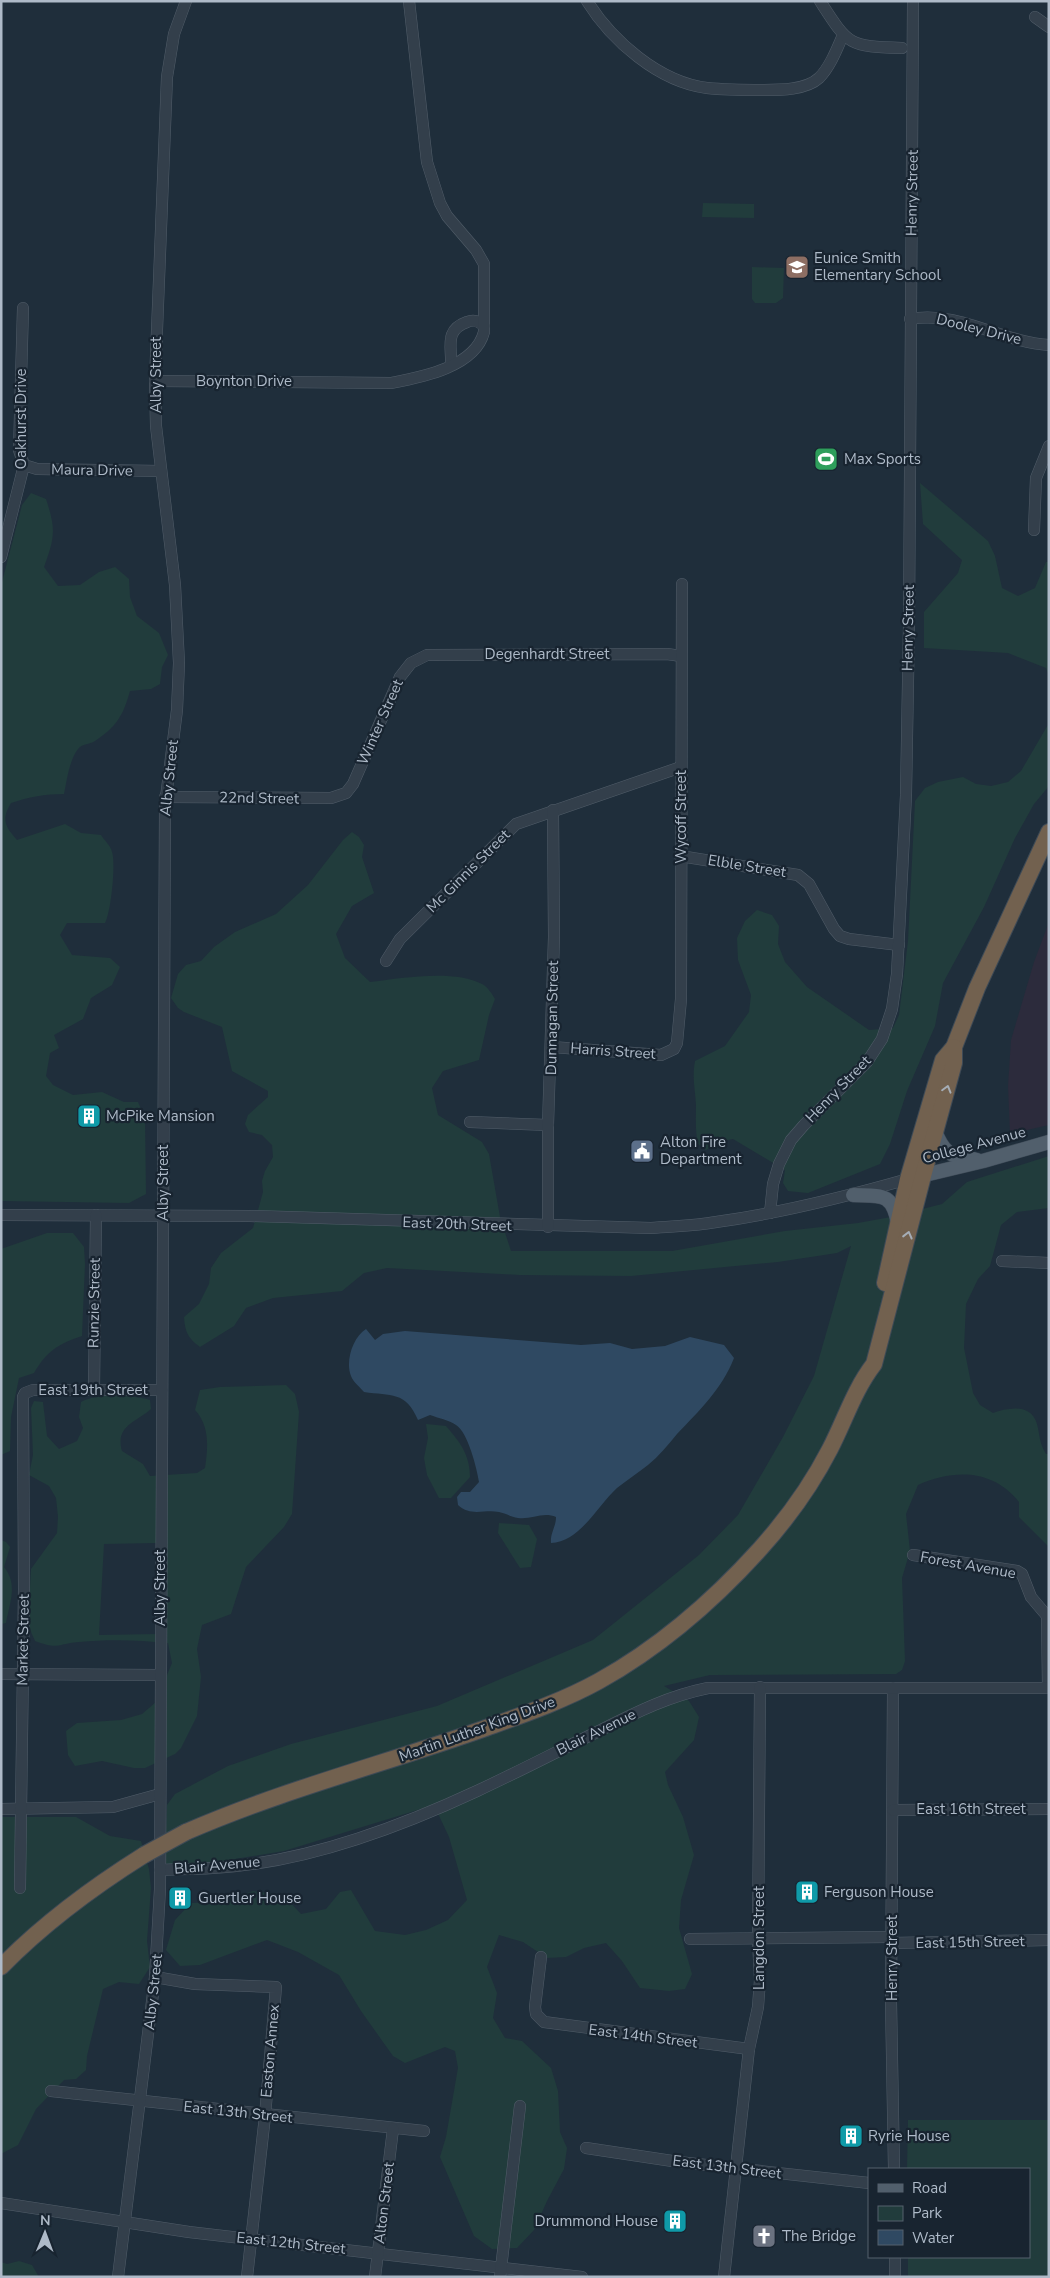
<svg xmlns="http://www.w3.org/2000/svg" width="1050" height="2278" viewBox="0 0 1050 2278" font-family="'Nunito Sans',sans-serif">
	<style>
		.medical { fill: #2c2b3c }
		.green { fill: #213c3c; fill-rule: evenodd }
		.water { fill: #2f4962 }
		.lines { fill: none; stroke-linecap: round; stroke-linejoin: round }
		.minor-casing { stroke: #515d69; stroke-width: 12 }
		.major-casing { stroke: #3f4b58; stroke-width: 15 }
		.highway-casing { stroke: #3e4a56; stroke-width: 18 }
		.minor { stroke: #333f4b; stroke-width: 11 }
		.major { stroke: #515f6c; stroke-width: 14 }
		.highway { stroke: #72614f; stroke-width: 16 }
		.highway-bridge-casing { stroke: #3e4a56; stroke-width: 18; stroke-linecap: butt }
		.highway-bridge { stroke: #72614f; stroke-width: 16 }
		.oneway { stroke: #a5adb6 }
		.labels { text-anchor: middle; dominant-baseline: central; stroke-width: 4.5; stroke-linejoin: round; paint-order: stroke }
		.street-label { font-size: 15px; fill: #aebac8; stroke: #182430 }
		.poi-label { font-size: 15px; fill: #aebac8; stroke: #182430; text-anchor: start }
	</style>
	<rect width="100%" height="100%" fill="#1f2e3b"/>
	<!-- medical -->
	<path class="medical" d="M1049,922V1125L1010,1134L1008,1086L1011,1040L1034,962Z"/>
	<!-- green -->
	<g class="green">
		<path d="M703,203L754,204V218L702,217Z"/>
		<path d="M752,267L784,268L783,298L776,303H755L752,299Z"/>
		<path d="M920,483L988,541L995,556L1002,588L1018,596L1035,588L1046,562H1049V676L1046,668L1008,653L924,648V612L958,573L962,560L923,524Z"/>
		<path d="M31,493L46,499C56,529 55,537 44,567L58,586L80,585L99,572L115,567L129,579L130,597L137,616L159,633L168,655L162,667L160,684L151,689L130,691C123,716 117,726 95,741C89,745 83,743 78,749C69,761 67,780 64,794C45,794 29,797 11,803C1,820 5,826 17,840L65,824L81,833L101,835C104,840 111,846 112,852C116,863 111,912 105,923H67L60,935L72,955L110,958L120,967L112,985L91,998L83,1019L54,1035L59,1048L50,1053L46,1076L53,1085L73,1095L102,1092L124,1102H138L145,1118L146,1194L129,1203L1,1201V586L22,505Z"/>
		<path d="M1049,723V786L1034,804L1015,838L984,907L943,983L935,1026L907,1091L890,1144L880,1164L808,1193L788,1191L783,1183L785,1170L733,1139L722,1141L706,1150L698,1144C695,1131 696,1118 696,1105C695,1088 692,1078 695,1061L725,1046L749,1012L751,995L738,960L737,938L745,921L757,910L772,915L779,926L778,944L785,962L807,987L869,1030L893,1028L899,1015L908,941L915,801L925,788L938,782L963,777L976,784L991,786L1008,782L1021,771Z"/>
		<path d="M352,832L359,837L364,845L362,857L374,893L352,906L336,934L345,958L370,982C400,978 455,969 482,984C487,986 492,994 495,999L489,1015L479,1060L443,1071L432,1088L438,1115L482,1142L489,1154L500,1217L511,1251H672L785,1231L858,1223L891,1217L942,1204L967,1182L1049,1156V1208L1017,1212L1001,1225L990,1266L978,1279L966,1304L964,1348L973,1393L980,1405L993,1413C1008,1408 1031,1403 1037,1424C1040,1436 1039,1442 1046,1454H1049V1547L1019,1517V1502C993,1469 954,1469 918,1485L906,1514L910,1551L902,1578L905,1661L902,1670L896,1674L710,1675L664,1686L689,1701L699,1717L694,1740L665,1772L668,1785L683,1817L694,1855L681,1900L679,1928L692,1974L685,1989L669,1991L640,1988L622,1961L606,1943L584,1948L566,1957L547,1958L523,1942L499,1935L487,1967L497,1993L493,2018L505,2038L522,2041L551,2068L558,2091L560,2132L567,2148L564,2169L547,2201L534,2230L517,2248L492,2249L474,2236L440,2157L446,2137L458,2068L455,2051L445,2047L405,2063L393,2056L361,2011L339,1975L298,1952L267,1940L200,1965L180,1966L166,1950L175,1920L191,1903L220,1902L253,1891L283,1895L301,1914L326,1909L340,1892L351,1890L375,1931L405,1935L426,1930L448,1920L467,1900L449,1837L434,1805L284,1851L223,1861L177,1866L165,1863L167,1805L175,1794L228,1766L291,1744L437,1706L593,1640L699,1555L738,1515L783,1437L814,1376L851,1246L837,1253L778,1262L631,1276L520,1275L387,1268L364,1273L342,1291L273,1298L246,1308L234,1326L200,1347C188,1338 185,1332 184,1317L199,1304L209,1284L211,1268L221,1253L253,1228L263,1192L262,1181L265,1171L273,1157L272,1145L262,1135L249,1132L245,1124L248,1115L268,1097V1091L232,1071L222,1027L184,1012L178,1008L171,998L178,974L186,965L201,961L214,947L235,932L276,914L308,885L343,840Z"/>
		<path d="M47,1233H73L84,1247L85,1264L82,1336C58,1344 47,1351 34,1373L19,1378L11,1417L10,1451L1,1455V1249Z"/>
		<path d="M286,1385L295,1394L299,1412L292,1514L284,1527L246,1567L231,1614L202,1625L197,1649L201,1677L197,1716L181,1748L175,1754L145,1768H134L102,1761L75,1766L68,1755L66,1731L77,1723L121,1720L142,1714L156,1702L172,1663L168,1643C139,1640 109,1639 79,1642C56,1644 59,1650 35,1641L28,1625L31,1569L57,1533L58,1517L56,1498L49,1486L29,1475L33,1455L31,1408L34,1401L43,1402L47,1436L59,1449L77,1441L83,1428L79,1417L81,1402C95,1393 134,1395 150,1400L151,1409C135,1423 115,1426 122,1451L143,1464L150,1476L197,1473L205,1468C208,1448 210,1426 195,1410L200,1390L220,1387ZM156,1543L157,1634L99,1635L104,1544Z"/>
		<path d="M426,1424L446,1426C460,1442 470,1455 470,1477L451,1498H439L427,1475L424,1458L428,1438Z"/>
		<path d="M499,1523L529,1525L537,1539L531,1567L520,1568L498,1533Z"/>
		<path d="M1,1540L6,1542L10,1547L4,1567C18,1584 10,1602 6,1623L1,1624Z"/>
		<path d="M1,1817H76L110,1836L141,1841L149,1869L151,1888L147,1941L150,1967L139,1984L119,1982L103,1989L87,2056L86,2070L76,2079L64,2080L36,2109L18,2145L1,2154Z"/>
		<path d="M908,2120H1049V2277H908V2257H1029V2169H907Z"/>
		<path d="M19,2261L32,2265L39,2277H1V2262L7,2264Z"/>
	</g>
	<!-- water -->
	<path class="water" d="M366,1329L375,1340L383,1334L405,1331L581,1345L610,1343L632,1349L665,1346L690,1337L724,1345L734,1358C722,1389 699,1411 677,1434C668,1445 659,1456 648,1465C638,1473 627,1480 617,1488C598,1505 580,1542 551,1543C550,1533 556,1527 556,1517C543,1511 531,1520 518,1518C511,1517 505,1513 499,1512C484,1509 471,1517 458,1505L457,1497L461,1492H470L479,1482C477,1469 468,1432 456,1425C449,1420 438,1418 430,1415L418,1420C406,1391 391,1396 364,1392C361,1388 353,1382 351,1376C345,1361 353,1337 366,1329Z"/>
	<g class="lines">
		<!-- minor casing -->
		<g class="minor-casing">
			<g id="minor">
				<path d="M587,1C612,41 659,82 707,88C726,90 745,90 764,90C780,90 806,90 819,78C830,67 837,49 843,35"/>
				<path d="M820,1C849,46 848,46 902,48"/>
				<path d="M1035,17L1049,27"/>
				<path d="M910,319C958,310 1001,342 1049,345"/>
				<path d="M451,365C452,347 444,330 467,322C474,319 479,321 484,326"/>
				<path d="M155,381L391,383C422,377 475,367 484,332V264L476,250L447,216L440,203L427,162L409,1"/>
				<path d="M24,465L37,469L161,471"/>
				<path d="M1034,530L1036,478L1049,446"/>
				<path d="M1,557L24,465L19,450L23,308"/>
				<path d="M165,797L331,798L346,793L353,784L400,677L411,663L427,655L667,654L681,656"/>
				<path d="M680,856L798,875L809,884L834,929L840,936L849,939L899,945"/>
				<path d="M386,961L400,939L516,824L681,767"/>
				<path d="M552,1047L661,1055L674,1049L677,1043L681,999L682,584"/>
				<path d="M470,1122L548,1125"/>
				<path d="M770,1213L773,1184L779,1164L791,1140L804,1125L867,1062L882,1039L892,1009L897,974L906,795L909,625L913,1"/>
				<path d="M1,1215L250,1216L651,1228C673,1226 695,1226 716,1222C781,1213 845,1197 908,1179"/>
				<path d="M548,1227V1125L554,937L553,810"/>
				<path d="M1002,1261L1049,1263"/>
				<path d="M94,1391L96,1215"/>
				<path d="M913,1555L1017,1571L1022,1574L1031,1597L1047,1616L1048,1688"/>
				<path d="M1,1674L160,1675"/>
				<path d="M893,1688L891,2001L894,2169"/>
				<path d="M1,1809L113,1807L160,1794"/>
				<path d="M893,1810L1049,1809"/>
				<path d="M160,1870C185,1869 211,1869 236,1866C316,1858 404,1825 477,1791C518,1772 558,1751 599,1731C635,1713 668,1696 708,1688H1049"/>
				<path d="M20,1888L24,1589L23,1397L25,1393L33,1390H162"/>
				<path d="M690,1939L891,1937"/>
				<path d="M891,1943L1049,1940"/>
				<path d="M541,1957L535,2007L536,2014L544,2022L749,2049"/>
				<path d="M155,1977L195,1984L276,1987L265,2116L247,2277"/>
				<path d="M51,2091L424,2131"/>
				<path d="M586,2148L679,2162L869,2183"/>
				<path d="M1,2203L189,2232L582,2277"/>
				<path d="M895,2257V2277"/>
				<path d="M118,2277L155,1977L160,1889L165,805L177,710L179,663L175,585L156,426L155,381L167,77L174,34L186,1"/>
				<path d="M375,2277L393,2129"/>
				<path d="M500,2277L520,2106"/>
				<path d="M724,2277L749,2049L758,2007L760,1980L758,1939L760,1687"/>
			</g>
		</g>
		<!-- major casing -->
		<g class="major-casing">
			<g id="major">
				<path d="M935,1131C945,1157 952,1155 977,1160"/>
				<path d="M916,1177L983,1161L1049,1142"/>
				<path d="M853,1195C881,1196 892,1192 898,1223"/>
			</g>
		</g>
		<!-- highway casing -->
		<g class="highway-casing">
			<g id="highway">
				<path d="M885,1283L908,1179L943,1060L954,1047L977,988L1049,832"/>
				<path d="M186,1832C282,1790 384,1764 483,1729C522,1715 563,1701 599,1681C660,1647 714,1600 760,1549C787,1519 812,1484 830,1449C845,1420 854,1390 874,1364L923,1176L954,1063V1047"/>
				<path d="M1,1967C44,1923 93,1887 144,1855"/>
			</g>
		</g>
		<!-- minor -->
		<use href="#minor" class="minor"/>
		<!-- major -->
		<use href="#major" class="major"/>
		<!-- highway -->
		<use href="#highway" class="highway"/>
		<!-- highway-bridge casing -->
		<g class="highway-bridge-casing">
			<path id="highway-bridge" d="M144,1855L186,1832"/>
		</g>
		<!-- highway-bridge -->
		<use href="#highway-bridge" class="highway-bridge"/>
	</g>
	<!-- one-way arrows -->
	<defs><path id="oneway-chevron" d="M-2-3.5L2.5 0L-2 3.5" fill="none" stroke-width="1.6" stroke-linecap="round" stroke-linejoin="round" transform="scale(1.25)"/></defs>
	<g class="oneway">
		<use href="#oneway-chevron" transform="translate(947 1089) rotate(-74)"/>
		<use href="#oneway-chevron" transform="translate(908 1235) rotate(-76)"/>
	</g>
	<!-- icons -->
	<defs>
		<g id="school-square" transform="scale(1.25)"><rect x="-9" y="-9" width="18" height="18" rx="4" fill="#8d6e63" stroke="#182430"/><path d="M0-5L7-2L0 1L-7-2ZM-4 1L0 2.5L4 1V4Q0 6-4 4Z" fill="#fff"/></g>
		<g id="stadium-square" transform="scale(1.25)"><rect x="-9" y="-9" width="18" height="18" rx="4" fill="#2e9e5b" stroke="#182430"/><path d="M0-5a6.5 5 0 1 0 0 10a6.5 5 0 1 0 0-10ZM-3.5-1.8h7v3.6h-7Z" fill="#fff"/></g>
		<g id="building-square" transform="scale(1.25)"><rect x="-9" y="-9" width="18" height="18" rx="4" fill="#0f9aa8" stroke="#182430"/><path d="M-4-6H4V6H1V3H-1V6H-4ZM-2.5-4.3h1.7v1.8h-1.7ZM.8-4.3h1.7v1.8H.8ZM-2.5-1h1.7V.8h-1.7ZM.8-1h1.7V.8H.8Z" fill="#fff"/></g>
		<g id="civic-square" transform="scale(1.25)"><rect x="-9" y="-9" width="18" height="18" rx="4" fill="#5c6f8a" stroke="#182430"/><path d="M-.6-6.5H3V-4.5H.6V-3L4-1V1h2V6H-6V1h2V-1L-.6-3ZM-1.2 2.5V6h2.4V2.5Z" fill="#fff"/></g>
		<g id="church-square" transform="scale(1.25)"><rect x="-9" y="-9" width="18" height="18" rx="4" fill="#6b7280" stroke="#182430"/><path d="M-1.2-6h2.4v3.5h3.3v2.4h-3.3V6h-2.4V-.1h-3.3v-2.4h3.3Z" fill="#fff"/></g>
	</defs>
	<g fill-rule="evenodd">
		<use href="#school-square" x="797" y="267"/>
		<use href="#stadium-square" x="826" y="459"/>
		<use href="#building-square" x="89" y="1116"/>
		<use href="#civic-square" x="642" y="1151"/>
		<use href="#building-square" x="807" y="1892"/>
		<use href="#building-square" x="180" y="1898"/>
		<use href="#building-square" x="851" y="2136"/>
		<use href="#building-square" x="675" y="2221"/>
		<use href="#church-square" x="764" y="2236"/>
	</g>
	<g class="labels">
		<!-- street labels -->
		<g class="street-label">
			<text transform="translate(912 193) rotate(-89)">Henry Street</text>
			<text transform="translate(979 329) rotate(14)">Dooley Drive</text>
			<text transform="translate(156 375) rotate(-90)">Alby Street</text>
			<text x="244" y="381">Boynton Drive</text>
			<text transform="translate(21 419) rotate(-90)">Oakhurst Drive</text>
			<text transform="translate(92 470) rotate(1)">Maura Drive</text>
			<text transform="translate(908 628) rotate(-89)">Henry Street</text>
			<text x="547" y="654">Degenhardt Street</text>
			<text transform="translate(380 722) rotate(-66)">Winter Street</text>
			<text transform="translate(169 778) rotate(-84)">Alby Street</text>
			<text transform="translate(259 798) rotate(1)">22nd Street</text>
			<text transform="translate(681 817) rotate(-90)">Wycoff Street</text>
			<text transform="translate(747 866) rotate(9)">Elble Street</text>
			<text transform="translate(468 871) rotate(-45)">Mc Ginnis Street</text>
			<text transform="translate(552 1018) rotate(-89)">Dunnagan Street</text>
			<text transform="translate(613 1051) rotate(4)">Harris Street</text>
			<text transform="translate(838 1089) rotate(-46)">Henry Street</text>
			<text transform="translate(974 1145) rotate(-15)">College Avenue</text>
			<text transform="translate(163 1183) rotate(-90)">Alby Street</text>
			<text transform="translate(457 1224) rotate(2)">East 20th Street</text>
			<text transform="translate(94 1303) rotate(-89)">Runzie Street</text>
			<text x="93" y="1390">East 19th Street</text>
			<text transform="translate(968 1565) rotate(10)">Forest Avenue</text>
			<text transform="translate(160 1588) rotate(-90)">Alby Street</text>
			<text transform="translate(23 1640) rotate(-89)">Market Street</text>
			<text transform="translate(477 1729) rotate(-20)">Martin Luther King Drive</text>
			<text transform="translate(596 1732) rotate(-26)">Blair Avenue</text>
			<text x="971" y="1809">East 16th Street</text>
			<text transform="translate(217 1865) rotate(-5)">Blair Avenue</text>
			<text transform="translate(759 1938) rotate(-90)">Langdon Street</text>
			<text transform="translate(970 1942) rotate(-1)">East 15th Street</text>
			<text transform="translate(892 1958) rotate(-90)">Henry Street</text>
			<text transform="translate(153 1992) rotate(-84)">Alby Street</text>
			<text transform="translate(643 2036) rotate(7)">East 14th Street</text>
			<text transform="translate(270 2051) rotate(-85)">Easton Annex</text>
			<text transform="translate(238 2112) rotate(6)">East 13th Street</text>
			<text transform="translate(727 2167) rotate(7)">East 13th Street</text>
			<text transform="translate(384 2203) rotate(-83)">Alton Street</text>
			<text transform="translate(291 2243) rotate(6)">East 12th Street</text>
		</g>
		<!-- poi labels -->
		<g class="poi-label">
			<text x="814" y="258">Eunice Smith<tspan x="814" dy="17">Elementary School</tspan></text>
			<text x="844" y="459">Max Sports</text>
			<text x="106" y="1116">McPike Mansion</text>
			<text x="660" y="1142">Alton Fire<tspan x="660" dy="17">Department</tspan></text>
			<text x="824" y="1892">Ferguson House</text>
			<text x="198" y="1898">Guertler House</text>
			<text x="868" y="2136">Ryrie House</text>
			<text x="658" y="2221" text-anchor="end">Drummond House</text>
			<text x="782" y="2236">The Bridge</text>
		</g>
	</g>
	<!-- border -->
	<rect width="1050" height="2278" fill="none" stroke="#aebac8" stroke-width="5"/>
	<!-- legend -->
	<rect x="868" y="2168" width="162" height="90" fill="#182430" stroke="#54606d"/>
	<rect x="878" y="2184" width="25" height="8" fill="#515f6c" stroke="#54606d"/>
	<text x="912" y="2193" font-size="15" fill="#aebac8">Road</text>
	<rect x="878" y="2206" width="25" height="15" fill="#213c3c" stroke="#54606d"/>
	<text x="912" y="2218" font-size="15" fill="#aebac8">Park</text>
	<rect x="878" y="2230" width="25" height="15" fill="#2f4962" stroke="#54606d"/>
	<text x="912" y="2243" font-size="15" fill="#aebac8">Water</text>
	<!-- north arrow -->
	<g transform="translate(45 2233) rotate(1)" stroke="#182430" stroke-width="4" paint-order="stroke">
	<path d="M0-4L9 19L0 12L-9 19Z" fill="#aebac8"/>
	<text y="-8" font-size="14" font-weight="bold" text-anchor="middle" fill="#aebac8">N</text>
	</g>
</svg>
